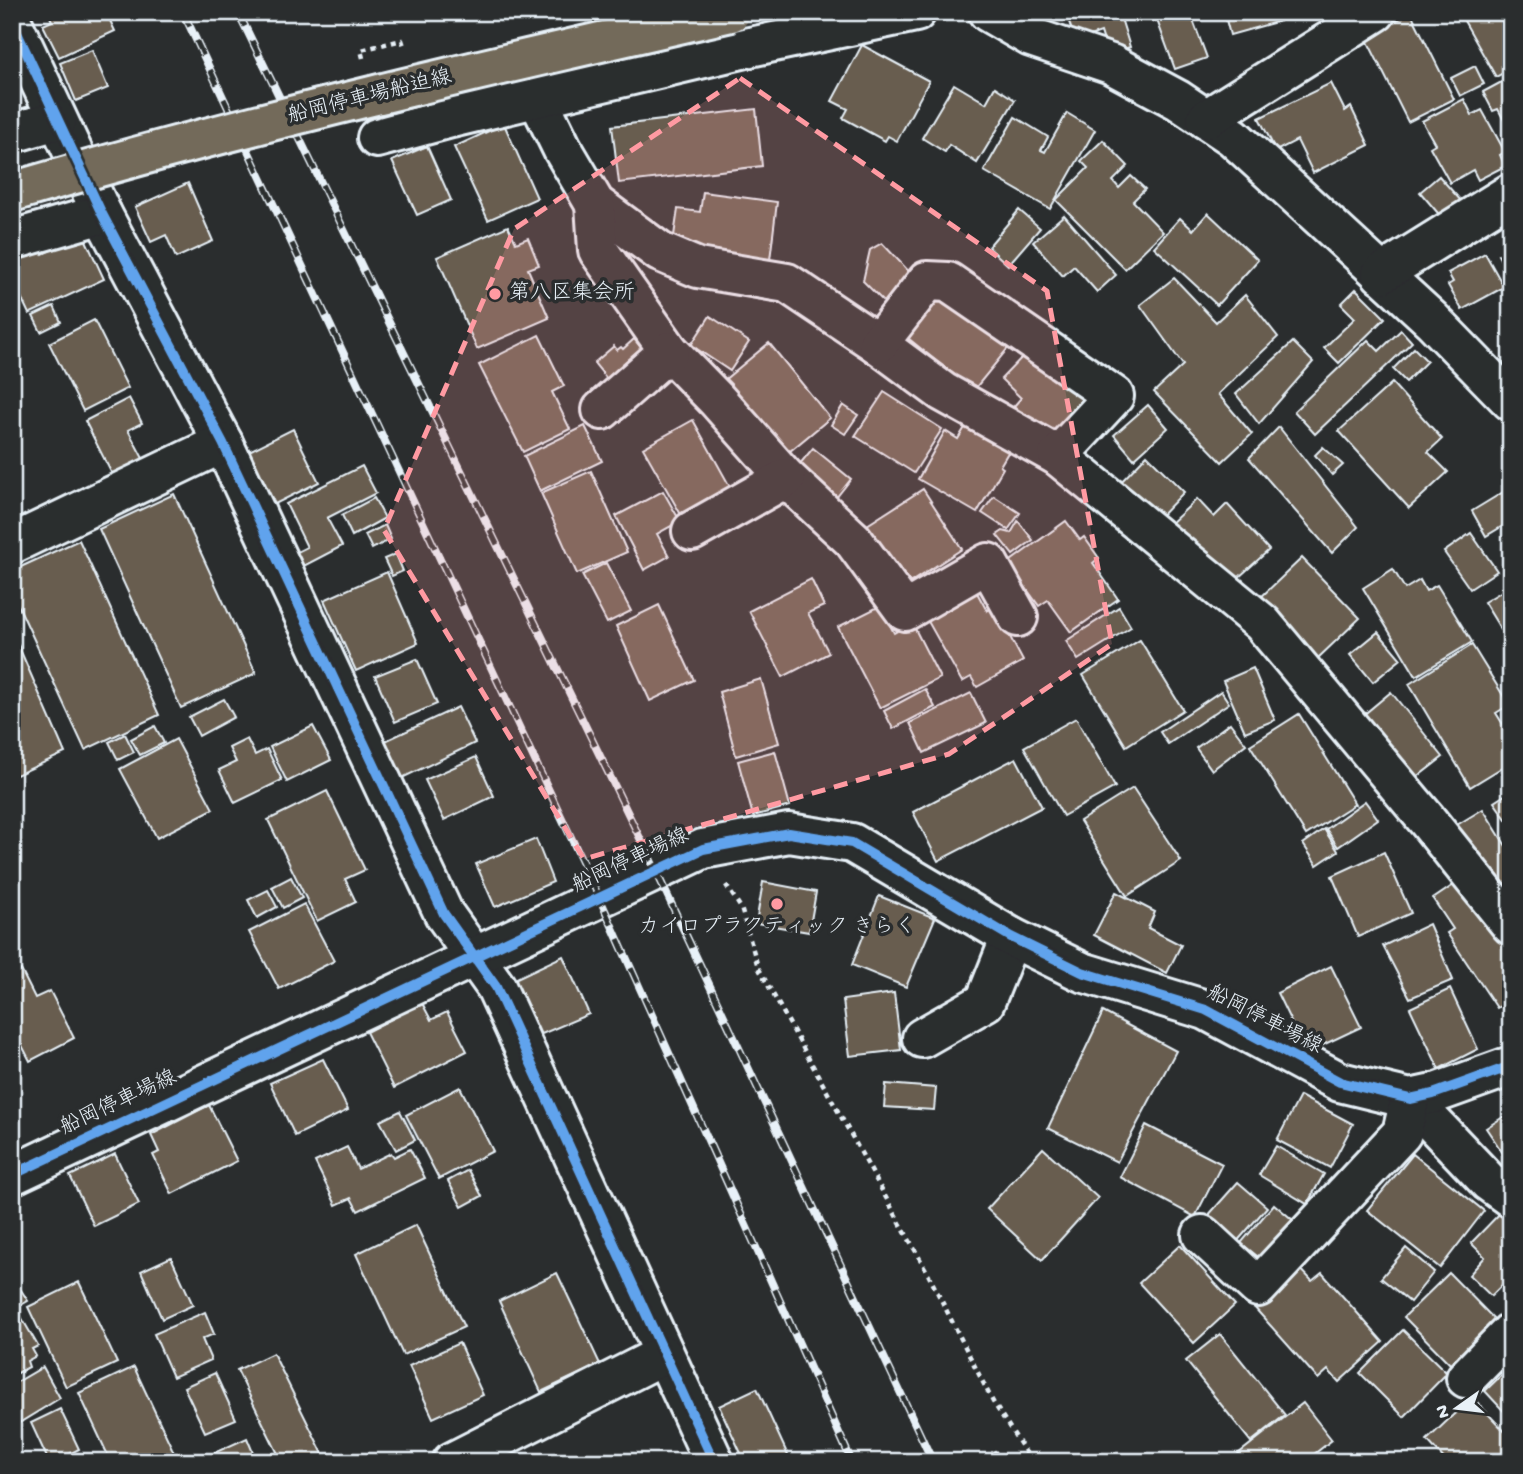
<svg xmlns="http://www.w3.org/2000/svg" width="1523" height="1474" viewBox="0 0 1523 1474" font-family="'Gochi Hand','Klee One',sans-serif">
	<style>
		.building { fill: #685d4f; stroke: #e8f1f8; stroke-width: 2 }
		.lines { fill: none; stroke-linecap: round; stroke-linejoin: round }
		.minor-casing { stroke: #e8f1f8; stroke-width: 44 }
		.path { stroke: #e8f1f8; stroke-width: 4.5; stroke-dasharray: 5 5; stroke-linecap: butt }
		.minor { stroke: #2a2d2e; stroke-width: 38 }
		.rail-casing { stroke: #e8f1f8; stroke-width: 8 }
		.rail { stroke: #2a2d2e; stroke-width: 5; stroke-dasharray: 16; stroke-linecap: butt }
		.major-bridge-casing { stroke: #e8f1f8; stroke-width: 44; stroke-linecap: butt }
		.major-bridge { stroke: #736b5a; stroke-width: 38 }
		.cycleway-casing { stroke: #2a2d2e; stroke-width: 15 }
		.cycleway { stroke: #60a3ed; stroke-width: 10 }
		.marked { fill: #ff9aa2; fill-opacity: 0.2; stroke: #ff9aa2; stroke-width: 5; stroke-dasharray: 14 9; stroke-linejoin: round }
		.poi-dot { fill: #ff9aa2; stroke: #2a2d2e; stroke-width: 2.5 }
		.labels { text-anchor: middle; dominant-baseline: central; stroke-width: 7; stroke-linejoin: round; paint-order: stroke }
		.street-label { font-size: 21px; fill: #e8f1f8; stroke: #2a2d2e }
		.poi-label { font-size: 21px; fill: #e8f1f8; stroke: #2a2d2e; text-anchor: start }
	</style>
	<rect width="100%" height="100%" fill="#2a2d2e"/>
	<filter id="ink" filterUnits="userSpaceOnUse"><feTurbulence type="fractalNoise" baseFrequency=".0143" numOctaves="2"/><feDisplacementMap in="SourceGraphic" scale="14" xChannelSelector="R" yChannelSelector="G"/><feConvolveMatrix kernelMatrix="1 2 1 2 8 2 1 2 1" color-interpolation-filters="sRGB"/></filter>
	<g filter="url(#ink)">
		<!-- building -->
		<g class="building">
			<path d="M48,12H106L115,31L59,57L43,25L52,21Z"/>
			<path d="M1066,12H1119L1130,47L1108,54L1101,32L1075,41Z"/>
			<path d="M1154,12H1190L1207,58L1175,69Z"/>
			<path d="M1224,12H1278L1280,21L1230,35Z"/>
			<path d="M1459,12H1511V69L1496,77Z"/>
			<path d="M1411,13L1454,99L1408,122L1365,36Z"/>
			<path d="M862,45L929,81L897,141L888,136L885,141L843,118L848,109L832,101Z"/>
			<path d="M92,50L108,88L76,101L60,63Z"/>
			<path d="M1475,66L1484,84L1460,96L1451,78Z"/>
			<path d="M1511,77V133L1498,109L1493,111L1483,92Z"/>
			<path d="M1331,83L1345,111L1351,107L1369,145L1313,173L1297,140L1276,151L1259,118Z"/>
			<path d="M954,84L986,103L995,87L1015,100L977,163L949,145L945,152L922,138Z"/>
			<path d="M1464,99L1472,115L1482,110L1505,152L1500,155L1505,166L1478,180L1473,170L1450,183L1430,147L1435,144L1422,121Z"/>
			<path d="M756,109L762,166L619,183L612,126Z"/>
			<path d="M1067,113L1095,130L1050,209L984,171L1015,117L1048,137L1041,150L1045,152Z"/>
			<path d="M504,124L537,198L488,220L454,147Z"/>
			<path d="M1103,140L1128,166L1113,181L1119,188L1131,176L1145,189L1133,201L1163,232L1125,269L1056,200L1088,168L1081,161Z"/>
			<path d="M427,146L451,200L417,215L392,161Z"/>
			<path d="M1439,176L1462,202L1443,219L1420,192Z"/>
			<path d="M188,183L213,241L176,258L166,235L151,242L135,207Z"/>
			<path d="M703,192L777,202L769,268L672,249L678,209L700,212Z"/>
			<path d="M1019,210L1040,228L1008,265L988,247Z"/>
			<path d="M1208,213L1258,260L1217,305L1154,247L1180,218L1193,230Z"/>
			<path d="M1064,215L1116,275L1097,292L1074,266L1063,276L1033,242Z"/>
			<path d="M508,226L516,243L528,238L539,265L528,269L549,318L477,349L437,257Z"/>
			<path d="M83,234L104,279L29,314L12,278V257L41,250L43,254Z"/>
			<path d="M1511,239V279L1498,255L1507,250L1503,243Z"/>
			<path d="M882,243L917,280L891,309L863,281L870,250Z"/>
			<path d="M1485,253L1504,287L1462,310L1448,285L1453,282L1448,273Z"/>
			<path d="M1174,278L1216,322L1245,295L1278,337L1218,394L1252,434L1222,462L1154,392L1183,365L1140,305Z"/>
			<path d="M1356,289L1385,318L1339,363L1324,348L1355,318L1341,304Z"/>
			<path d="M939,290L1009,347L973,391L903,334Z"/>
			<path d="M54,306L61,322L41,332L33,316Z"/>
			<path d="M710,316L749,342L730,371L691,345Z"/>
			<path d="M94,320L128,388L83,411L49,343Z"/>
			<path d="M1401,330L1412,342L1315,434L1294,411L1368,340L1379,351Z"/>
			<path d="M539,335L564,386L552,392L570,429L523,452L479,365Z"/>
			<path d="M634,339L642,349L629,360L633,365L611,384L594,363L614,346L617,350L621,347L623,349Z"/>
			<path d="M1293,342L1313,362L1259,424L1236,394Z"/>
			<path d="M769,343L830,418L784,456L723,381Z"/>
			<path d="M1414,348L1427,361L1406,382L1393,369Z"/>
			<path d="M1026,353L1095,402L1055,445L1014,406L1021,398L1001,379Z"/>
			<path d="M1392,383L1442,439L1428,452L1448,472L1409,508L1339,431Z"/>
			<path d="M884,392L942,429L914,473L855,436Z"/>
			<path d="M129,398L142,423L128,430L147,466L116,482L85,421Z"/>
			<path d="M843,405L858,415L845,434L831,425Z"/>
			<path d="M1148,405L1168,428L1134,459L1114,435Z"/>
			<path d="M693,420L733,492L684,520L643,448Z"/>
			<path d="M967,424L1010,449L1000,466L1003,468L977,513L918,479L945,431L958,439Z"/>
			<path d="M585,426L602,461L540,491L524,456Z"/>
			<path d="M1279,427L1358,527L1332,553L1249,458Z"/>
			<path d="M293,429L319,482L273,505L247,452Z"/>
			<path d="M1323,447L1343,465L1332,475L1315,455Z"/>
			<path d="M813,448L851,479L832,503L794,471Z"/>
			<path d="M1147,455L1184,492L1153,524L1116,487Z"/>
			<path d="M362,466L376,493L327,518L342,546L300,568L293,554L307,547L286,504Z"/>
			<path d="M591,471L627,552L577,574L541,493Z"/>
			<path d="M1510,488L1511,521L1486,536L1472,511Z"/>
			<path d="M923,489L962,549L903,587L864,527Z"/>
			<path d="M663,491L680,521L657,534L669,556L644,570L616,516Z"/>
			<path d="M174,494L256,673L181,708L99,529Z"/>
			<path d="M994,496L1020,513L1008,530L982,513Z"/>
			<path d="M374,498L385,518L352,536L342,515Z"/>
			<path d="M1197,499L1214,517L1227,504L1269,550L1228,587L1170,524Z"/>
			<path d="M1018,521L1033,540L1013,555L997,535L1003,531L1011,533Z"/>
			<path d="M1066,521L1080,540L1084,537L1099,558L1093,563L1118,599L1071,632L1048,600L1039,606L1008,563Z"/>
			<path d="M385,525L391,539L372,549L365,535Z"/>
			<path d="M1471,533L1497,571L1470,589L1444,552Z"/>
			<path d="M79,540L159,715L85,750L12,592V571Z"/>
			<path d="M396,554L403,571L392,576L384,559Z"/>
			<path d="M1302,558L1360,618L1317,659L1259,599Z"/>
			<path d="M606,563L631,611L607,623L582,575Z"/>
			<path d="M1393,569L1405,589L1420,580L1426,591L1437,585L1472,642L1416,676L1363,588Z"/>
			<path d="M387,572L418,643L356,671L324,600Z"/>
			<path d="M811,579L824,606L808,613L829,653L783,677L749,611Z"/>
			<path d="M1511,586V646L1484,602Z"/>
			<path d="M975,589L987,611L994,607L1023,661L977,687L971,677L962,682L925,616Z"/>
			<path d="M659,605L694,680L650,701L616,626Z"/>
			<path d="M880,606L894,633L912,623L940,678L880,708L838,627Z"/>
			<path d="M1119,607L1131,627L1078,660L1066,641Z"/>
			<path d="M12,631L65,753L12,777Z"/>
			<path d="M1378,632L1401,659L1373,682L1350,655Z"/>
			<path d="M1140,640L1183,710L1126,746L1083,675Z"/>
			<path d="M1472,645L1509,705L1496,713L1511,737V762L1470,787L1409,684Z"/>
			<path d="M417,659L437,704L395,722L375,676Z"/>
			<path d="M1253,668L1275,720L1245,732L1223,681Z"/>
			<path d="M761,679L779,743L736,756L719,692Z"/>
			<path d="M925,689L935,707L893,729L884,711Z"/>
			<path d="M1221,691L1229,703L1168,744L1160,732Z"/>
			<path d="M1391,692L1443,757L1412,781L1361,717Z"/>
			<path d="M971,693L986,723L924,753L910,723Z"/>
			<path d="M224,699L234,717L199,736L189,717Z"/>
			<path d="M458,707L475,743L400,779L383,742Z"/>
			<path d="M1299,714L1355,804L1306,835L1250,745Z"/>
			<path d="M1076,718L1115,787L1063,816L1024,747Z"/>
			<path d="M1230,723L1246,744L1212,770L1196,748Z"/>
			<path d="M155,726L164,743L140,755L131,739Z"/>
			<path d="M313,726L331,760L287,782L270,747Z"/>
			<path d="M125,734L134,752L118,760L109,742Z"/>
			<path d="M176,739L213,809L157,838L120,769Z"/>
			<path d="M247,739L255,755L267,749L282,780L235,803L219,770L236,762L229,748Z"/>
			<path d="M775,751L790,806L753,816L738,761Z"/>
			<path d="M476,757L494,796L444,820L425,780Z"/>
			<path d="M1016,758L1042,807L938,861L913,812Z"/>
			<path d="M1133,788L1181,861L1127,896L1080,821Z"/>
			<path d="M327,791L365,870L345,879L356,902L317,921L268,820Z"/>
			<path d="M1511,791V826L1494,802Z"/>
			<path d="M1365,801L1378,819L1338,847L1326,829Z"/>
			<path d="M1483,809L1511,854V897L1501,882L1490,889L1452,828Z"/>
			<path d="M1324,829L1338,851L1317,865L1303,844Z"/>
			<path d="M536,839L553,882L495,907L476,864Z"/>
			<path d="M1384,852L1411,913L1358,937L1332,876Z"/>
			<path d="M1467,876L1511,940V999L1497,1008L1447,933L1453,929L1433,899Z"/>
			<path d="M291,877L302,898L283,908L272,887Z"/>
			<path d="M763,882L816,892L809,932L756,923Z"/>
			<path d="M268,890L277,907L257,918L248,900Z"/>
			<path d="M1116,892L1155,912L1148,928L1181,945L1167,973L1094,935Z"/>
			<path d="M879,896L935,918L906,987L852,965Z"/>
			<path d="M304,904L334,961L279,989L249,932Z"/>
			<path d="M1429,924L1453,980L1410,998L1383,946Z"/>
			<path d="M563,956L589,1014L530,1039L506,983Z"/>
			<path d="M1331,966L1361,1027L1306,1053L1277,993Z"/>
			<path d="M21,970L35,998L50,991L74,1038L30,1061L12,1026V975Z"/>
			<path d="M1450,989L1478,1049L1439,1069L1410,1008Z"/>
			<path d="M894,993L901,1050L850,1056L843,1000Z"/>
			<path d="M422,1003L431,1020L447,1012L467,1051L394,1088L366,1032Z"/>
			<path d="M1103,1012L1176,1051L1117,1162L1048,1128Z"/>
			<path d="M323,1059L348,1110L295,1136L270,1083Z"/>
			<path d="M886,1084L936,1088L934,1110L884,1107Z"/>
			<path d="M460,1087L493,1151L439,1179L406,1115Z"/>
			<path d="M1300,1096L1353,1124L1330,1168L1277,1140Z"/>
			<path d="M209,1105L237,1161L172,1194L153,1155L159,1152L151,1135Z"/>
			<path d="M400,1111L415,1140L396,1150L380,1121Z"/>
			<path d="M1511,1112V1165L1486,1128Z"/>
			<path d="M1146,1125L1222,1164L1195,1217L1120,1177Z"/>
			<path d="M1276,1146L1324,1174L1307,1204L1259,1175Z"/>
			<path d="M347,1147L358,1169L391,1153L394,1157L410,1149L425,1178L358,1211L351,1198L336,1205L315,1162Z"/>
			<path d="M1043,1148L1098,1198L1042,1260L987,1209Z"/>
			<path d="M115,1154L139,1204L94,1226L70,1176Z"/>
			<path d="M1413,1154L1484,1211L1440,1268L1367,1210Z"/>
			<path d="M468,1170L482,1196L462,1207L448,1181Z"/>
			<path d="M1238,1182L1267,1207L1235,1244L1206,1218Z"/>
			<path d="M1274,1204L1294,1221L1262,1260L1241,1243Z"/>
			<path d="M1507,1206L1511,1210V1276L1491,1296L1469,1275L1485,1257L1471,1243Z"/>
			<path d="M416,1225L464,1327L403,1355L356,1254Z"/>
			<path d="M1180,1245L1235,1305L1194,1343L1139,1283Z"/>
			<path d="M1406,1248L1434,1272L1410,1302L1381,1278Z"/>
			<path d="M171,1257L193,1305L162,1319L141,1271Z"/>
			<path d="M1298,1266L1312,1281L1322,1273L1383,1342L1339,1382L1328,1370L1318,1379L1253,1306Z"/>
			<path d="M557,1273L600,1364L541,1392L499,1301Z"/>
			<path d="M1449,1273L1498,1323L1453,1367L1404,1317Z"/>
			<path d="M79,1282L117,1363L66,1387L28,1307Z"/>
			<path d="M21,1290L28,1301L16,1308L38,1346L32,1349L36,1356L27,1361L29,1367L12,1376V1295Z"/>
			<path d="M205,1312L214,1334L202,1339L211,1360L173,1377L154,1334Z"/>
			<path d="M1403,1330L1447,1373L1404,1417L1360,1373Z"/>
			<path d="M1220,1334L1285,1415L1251,1442L1186,1361Z"/>
			<path d="M459,1343L483,1395L433,1418L409,1366Z"/>
			<path d="M273,1353L325,1458L317,1462H282L237,1370Z"/>
			<path d="M1511,1366V1419L1485,1391Z"/>
			<path d="M43,1367L60,1398L19,1423L12,1411V1385Z"/>
			<path d="M134,1367L177,1459L171,1462H111L79,1393Z"/>
			<path d="M215,1373L236,1419L205,1432L184,1387Z"/>
			<path d="M757,1388L791,1462H745L719,1406Z"/>
			<path d="M1472,1397L1511,1438V1451L1500,1462H1447L1427,1440Z"/>
			<path d="M1303,1403L1332,1440L1304,1462H1244L1238,1454Z"/>
			<path d="M60,1409L79,1449L54,1462H49L31,1423Z"/>
			<path d="M247,1438L257,1462H218L214,1453Z"/>
		</g>
		<g class="lines">
			<!-- minor casing -->
			<g class="minor-casing">
				<g id="minor">
					<path d="M988,12L1031,37L1111,64L1178,100L1233,137L1432,320L1511,401"/>
					<path d="M12,22L102,214L223,443L444,914L496,987L714,1462"/>
					<path d="M538,99L562,148L595,204L660,252L698,268L787,283L878,344L943,392L1058,456L1262,623L1427,820L1511,925"/>
					<path d="M1206,119L1376,12"/>
					<path d="M12,133L57,120"/>
					<path d="M377,138L451,118L750,47L916,12"/>
					<path d="M595,204L598,250L669,351L716,399L786,478L853,540L905,611L988,563L1018,617"/>
					<path d="M12,240L102,214"/>
					<path d="M1381,274L1511,193"/>
					<path d="M878,344L927,281L948,282L1114,396L1058,456"/>
					<path d="M602,410L669,351"/>
					<path d="M692,531L786,478"/>
					<path d="M12,544L223,443"/>
					<path d="M922,1038L985,1002L1011,937"/>
					<path d="M1410,1099L1489,1182L1511,1198"/>
					<path d="M12,1175L703,849L789,833L852,843L1011,937L1082,972L1206,1010L1340,1082L1410,1099L1433,1094L1511,1066"/>
					<path d="M1202,1235L1258,1287L1402,1133L1410,1099"/>
					<path d="M1466,1378L1511,1332"/>
					<path d="M452,1462L663,1355"/>
				</g>
			</g>
			<!-- path -->
			<g class="path">
				<path d="M363,58L361,50L402,40L405,49"/>
				<path d="M726,885L741,908L758,967L925,1268L993,1402L1032,1462"/>
				<path d="M974,1462L995,1452L1002,1462"/>
			</g>
			<!-- minor -->
			<use href="#minor" class="minor"/>
			<!-- rail casing -->
			<g class="rail-casing">
				<g id="rail">
					<path d="M183,12L600,899L852,1462"/>
					<path d="M238,12L656,871L933,1462"/>
				</g>
			</g>
			<!-- rail -->
			<use href="#rail" class="rail"/>
			<!-- major-bridge casing -->
			<g class="major-bridge-casing">
				<path id="major-bridge" d="M12,192C249,122 490,67 731,12"/>
			</g>
			<!-- major-bridge -->
			<use href="#major-bridge" class="major-bridge"/>
			<!-- cycleway casing -->
			<g class="cycleway-casing">
				<g id="cycleway">
					<path d="M12,22L102,214L223,443L444,914L496,987L714,1462"/>
					<path d="M12,1175L703,849L789,833L852,843L1011,937L1082,972L1206,1010L1340,1082L1410,1099L1433,1094L1511,1066"/>
				</g>
			</g>
			<!-- cycleway -->
			<use href="#cycleway" class="cycleway"/>
		</g>
	</g>
	<!-- marked area -->
	<path class="marked" d="M740,78L1047,291L1112,644L949,754L584,859L384,530L514,229Z"/>
	<!-- markers -->
	<g class="poi-dot">
		<circle cx="495" cy="294" r="7"/>
		<circle cx="777" cy="904" r="7"/>
	</g>
	<g class="labels">
		<!-- street labels -->
		<g class="street-label">
			<text transform="translate(370 98) rotate(-14)">船岡停車場船迫線</text>
			<text transform="translate(631 862) rotate(-25)">船岡停車場線</text>
			<text transform="translate(1264 1021) rotate(27)">船岡停車場線</text>
			<text transform="translate(119 1104) rotate(-25)">船岡停車場線</text>
		</g>
		<!-- poi labels -->
		<g class="poi-label">
			<text x="509" y="294">第八区集会所</text>
			<text x="777" y="928" text-anchor="middle">カイロプラクティック きらく</text>
		</g>
	</g>
	<!-- margin -->
	<rect width="1523" height="1474" fill="none" stroke="#2a2d2e" stroke-width="42"/>
	<rect x="21" y="21" width="1481" height="1432" fill="none" stroke="#e8f1f8" stroke-width="2.5" filter="url(#ink)"/>
	<!-- north arrow -->
	<g transform="translate(1457 1408) rotate(256)" stroke="#2a2d2e" stroke-width="5" paint-order="stroke">
	<path d="M0-5L12 26L0 18L-12 26Z" fill="#e8f1f8"/>
	<text y="-10" font-size="19" font-weight="bold" text-anchor="middle" fill="#e8f1f8">N</text>
	</g>
</svg>
